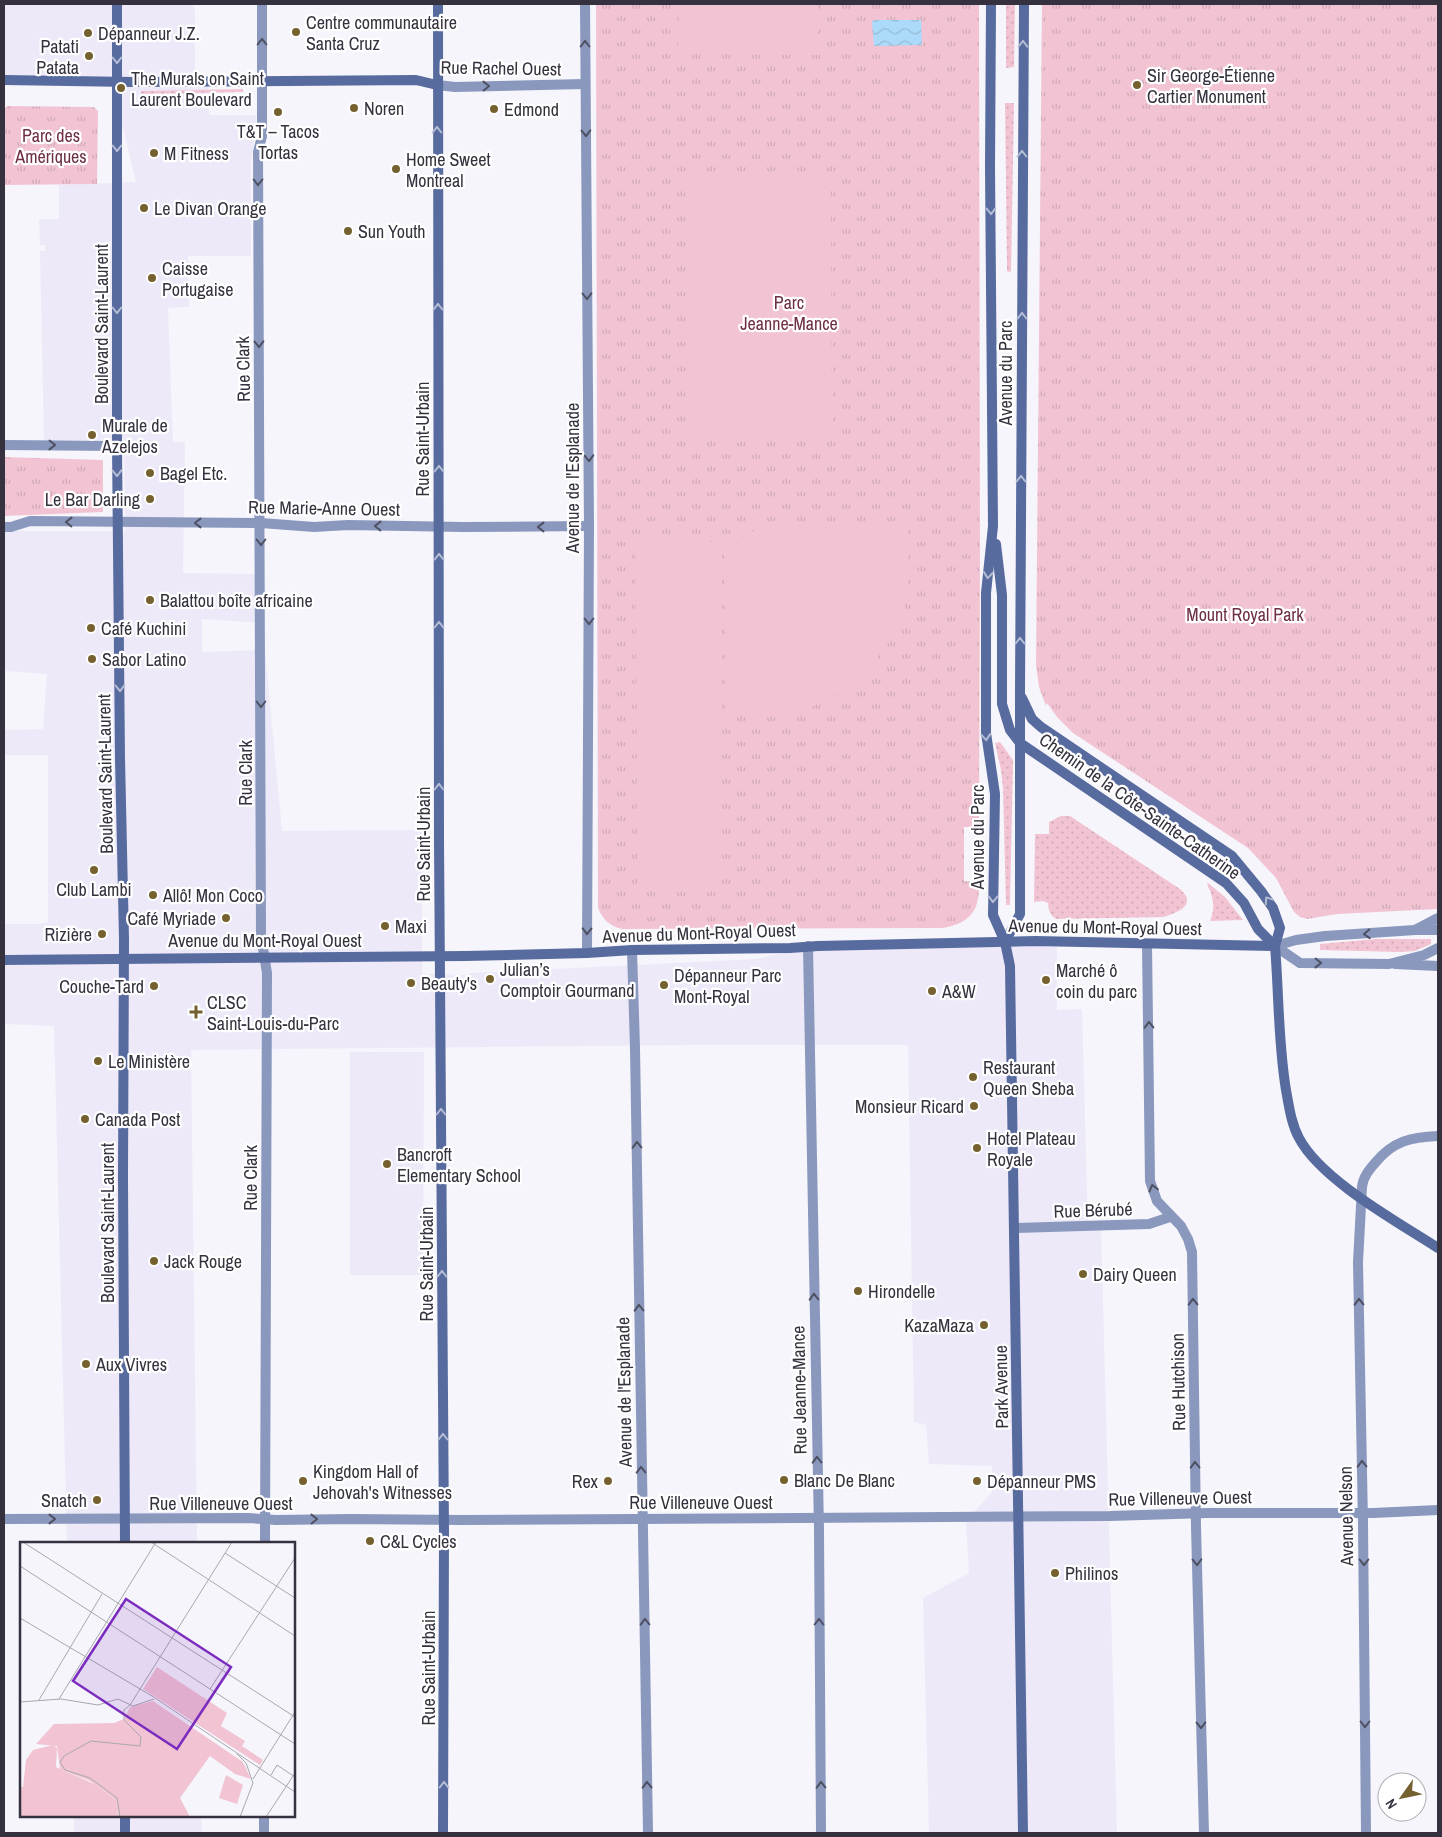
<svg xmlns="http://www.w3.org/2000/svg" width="1442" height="1837" viewBox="0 0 1442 1837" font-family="'Archivo Narrow',sans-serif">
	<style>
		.built { fill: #ede9f9 }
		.grass { fill: url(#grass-dots) }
		.park { fill: url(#park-tufts) }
		.garden { fill: #f2c4d3 }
		.water { fill: url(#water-waves) }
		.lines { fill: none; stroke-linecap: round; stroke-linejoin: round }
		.minor { stroke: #8a98bd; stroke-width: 10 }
		.tertiary { stroke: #8a98bd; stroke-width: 10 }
		.secondary { stroke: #586b9f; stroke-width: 10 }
		.oneway { stroke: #4e5064 }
		.oneway2 { stroke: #b4bcd4 }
		.poi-dot { fill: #756130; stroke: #fff; stroke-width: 2 }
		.labels { text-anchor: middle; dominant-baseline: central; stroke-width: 4.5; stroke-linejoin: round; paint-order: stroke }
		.poi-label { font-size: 18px; fill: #35313e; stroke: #fff; text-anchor: start }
		.street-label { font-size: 18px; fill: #35313e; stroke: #fff }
		.park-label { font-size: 18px; fill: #6d2e46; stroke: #fff }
		.inset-road { fill: none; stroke: #a9a7af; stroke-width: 1 }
		.view { fill: #7b2cbf; fill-opacity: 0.15; stroke: #7b2cbf; stroke-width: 2.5 }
		.inset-edge { fill: none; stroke: #35313e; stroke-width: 2.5 }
	</style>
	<defs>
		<pattern id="grass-dots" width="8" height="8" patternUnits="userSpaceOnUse" patternTransform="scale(1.25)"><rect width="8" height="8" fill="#f2c4d3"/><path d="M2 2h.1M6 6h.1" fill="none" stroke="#d0a9b6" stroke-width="1.8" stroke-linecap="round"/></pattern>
		<pattern id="park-tufts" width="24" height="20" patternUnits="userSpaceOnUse" patternTransform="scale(1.25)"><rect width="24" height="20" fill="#f2c4d3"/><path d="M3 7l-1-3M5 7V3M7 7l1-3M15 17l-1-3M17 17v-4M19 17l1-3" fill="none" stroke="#d0a9b6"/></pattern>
		<pattern id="water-waves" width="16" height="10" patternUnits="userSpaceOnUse" patternTransform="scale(1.25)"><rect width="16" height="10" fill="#acdafa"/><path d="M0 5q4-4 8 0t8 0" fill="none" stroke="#95bcd7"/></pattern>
	</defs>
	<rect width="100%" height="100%" fill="#f6f5fb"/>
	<!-- built -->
	<g class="built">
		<path d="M4,4H193L195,11V85H208L209,115H257L251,164V256H188L189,307L168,308L173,442H185L183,573L264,574L263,623L202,619V652L265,650L282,831L422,830V974L464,975L471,973L757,959L808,946L1057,943V1010L1082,1009L1088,1226H1101L1117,1833H929L923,1598L969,1573L966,1521L992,1492V1466L929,1464L926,1425L914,1422L908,1045H687L191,1050L197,1543H67L54,1026L4,1024V924H38L48,922V755H4V730L43,729L47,674L4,671V531H125L124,439L44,441L40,251H45V245H40L39,219H59V185L136,182L116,99V81L4,79Z"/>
		<path d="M350,1052H424L423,1275H350Z"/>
		<path d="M74,1816H201L202,1833H74Z"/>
	</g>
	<!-- grass -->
	<g class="grass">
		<path d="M1006,4H1015L1014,67L1006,68Z"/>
		<path d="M243,89V92L141,94V91Z"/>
		<path d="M1005,103H1014L1011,271L1009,272L1007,271Z"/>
		<path d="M1000,742L1013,760L1010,905H1006L1003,788L1001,770L995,743Z"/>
		<path d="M1061,816H1070L1180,889C1198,905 1178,912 1164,917L1056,919C1049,914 1049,911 1048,903L1043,901L1034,902L1035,834H1049V822Z"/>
		<path d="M1208,883L1225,897L1243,920L1210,921C1216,907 1213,897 1207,884Z"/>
		<path d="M1376,939H1431V944L1415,951L1400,952L1320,950V944Z"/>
	</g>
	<!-- park -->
	<g class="park">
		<path d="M596,4H979L980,544L979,827H964V881L979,882C980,910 971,923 943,928L622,929C610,926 603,920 598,908Z"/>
		<path d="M1042,4H1438V909L1337,914L1307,919L1300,917L1294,912L1276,878L1248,848L1073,733L1057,717L1047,703L1046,706L1039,687L1036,665Z"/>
		<path d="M7,106L94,107L98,111L97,184L4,185L5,109Z"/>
		<path d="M4,457L103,460V512L4,516Z"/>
	</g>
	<!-- garden -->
	<g class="garden">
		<path d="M679,4H818V55L678,53Z"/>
		<path d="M693,172H831L832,437H688L686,178Z"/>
		<path d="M758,527L908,528C908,551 910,586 904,608C891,655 844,701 795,711C773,715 749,713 726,712L725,553Z"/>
		<path d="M636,541L715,542L716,884H637Z"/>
	</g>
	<!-- water -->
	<path class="water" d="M874,20H921L922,45L874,46L872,22Z"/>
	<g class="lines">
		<!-- minor -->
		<g class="minor">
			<path d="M262,4V136L258,152C260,413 261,674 261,936L267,973L265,1543"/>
			<path d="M585,4L589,526L587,953"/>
			<path d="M437,85L455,87L585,84"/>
			<path d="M4,445L117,446"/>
			<path d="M4,527H11L30,521L261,523L314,527L348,525L463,527L589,526"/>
			<path d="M1415,930H1438"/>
			<path d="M1147,944L1150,1181L1157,1201L1181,1226L1188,1239L1192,1252L1196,1527L1204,1833"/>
			<path d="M808,946L819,1530L821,1833"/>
			<path d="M632,950L635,1048L648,1833"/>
			<path d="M1395,964L1438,966"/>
			<path d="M1016,1228L1149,1224L1170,1217"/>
			<path d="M4,1519L248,1518L276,1520L351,1519L461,1520L1110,1516L1207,1513H1373L1438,1510"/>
			<path d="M264,1833V1816"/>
			<path d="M1366,1833L1363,1523L1358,1262L1362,1187C1363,1177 1369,1170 1375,1163C1393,1141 1411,1137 1438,1136"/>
		</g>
		<!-- tertiary -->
		<g class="tertiary">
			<path d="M1275,946L1300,963L1389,964L1424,955L1438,948"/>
			<path d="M1275,946L1296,940L1325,936L1415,930L1438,918"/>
		</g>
		<!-- secondary -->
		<g class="secondary">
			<path d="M117,4V446L120,758L124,939L123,1178L125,1543"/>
			<path d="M438,4L439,841L444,1534L443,1833"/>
			<path d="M991,4L990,167L993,526L986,593V733L995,794L993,915L1005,942L1010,966L1023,1833"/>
			<path d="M4,80L132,82L416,80L437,85"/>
			<path d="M996,544L1002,595V704L1010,730L1020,743L1226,883L1244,903L1258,929L1275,946"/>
			<path d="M1022,698L1032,719L1041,727L1232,856L1261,891L1273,908L1280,928L1275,946C1279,994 1278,1042 1286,1090C1289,1106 1291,1123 1299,1138C1321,1180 1398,1222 1438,1248"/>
			<path d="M1005,942L1020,914V690L1024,4"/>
			<path d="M4,960L465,956L587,953L632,950L790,948L818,946L1035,941L1275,946"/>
			<path d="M125,1833V1816"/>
		</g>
	</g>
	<!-- one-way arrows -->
	<defs><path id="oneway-chevron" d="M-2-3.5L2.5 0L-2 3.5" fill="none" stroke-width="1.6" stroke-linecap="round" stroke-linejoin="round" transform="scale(1.25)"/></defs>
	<g class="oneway">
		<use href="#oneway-chevron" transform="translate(262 42) rotate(-90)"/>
		<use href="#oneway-chevron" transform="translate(585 44) rotate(-90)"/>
		<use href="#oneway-chevron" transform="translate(486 86) rotate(-1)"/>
		<use href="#oneway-chevron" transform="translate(586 133) rotate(89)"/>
		<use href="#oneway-chevron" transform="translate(258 182) rotate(90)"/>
		<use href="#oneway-chevron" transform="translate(587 296) rotate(89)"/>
		<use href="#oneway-chevron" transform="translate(259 344) rotate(89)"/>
		<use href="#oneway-chevron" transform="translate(52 445) rotate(1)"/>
		<use href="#oneway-chevron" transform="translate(589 458) rotate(89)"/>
		<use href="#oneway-chevron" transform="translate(69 522) rotate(-179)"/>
		<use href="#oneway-chevron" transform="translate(198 523) rotate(180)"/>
		<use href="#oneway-chevron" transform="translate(378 526) rotate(-179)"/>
		<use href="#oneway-chevron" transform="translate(541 527) rotate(180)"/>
		<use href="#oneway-chevron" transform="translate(261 542) rotate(90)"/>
		<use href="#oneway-chevron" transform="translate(589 621) rotate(90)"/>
		<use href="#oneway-chevron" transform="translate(261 704) rotate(90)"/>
		<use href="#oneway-chevron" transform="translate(587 931) rotate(91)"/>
		<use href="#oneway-chevron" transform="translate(1367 934) rotate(176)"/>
		<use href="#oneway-chevron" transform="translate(1318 963) rotate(1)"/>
		<use href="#oneway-chevron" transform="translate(1149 1025) rotate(-91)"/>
		<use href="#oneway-chevron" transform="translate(637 1145) rotate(-91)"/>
		<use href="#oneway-chevron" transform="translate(1153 1188) rotate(-105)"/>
		<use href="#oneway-chevron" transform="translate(814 1297) rotate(-91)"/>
		<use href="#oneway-chevron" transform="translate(1193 1302) rotate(-91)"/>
		<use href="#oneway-chevron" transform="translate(1359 1302) rotate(-91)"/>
		<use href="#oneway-chevron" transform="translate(639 1308) rotate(-91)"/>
		<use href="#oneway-chevron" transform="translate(817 1460) rotate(-91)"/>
		<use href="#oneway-chevron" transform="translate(1362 1464) rotate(-91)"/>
		<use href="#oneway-chevron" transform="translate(1195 1465) rotate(-91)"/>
		<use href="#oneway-chevron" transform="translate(641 1470) rotate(-91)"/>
		<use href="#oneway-chevron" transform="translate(52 1519)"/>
		<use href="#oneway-chevron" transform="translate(314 1519) rotate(-1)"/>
		<use href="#oneway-chevron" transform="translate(1197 1562) rotate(89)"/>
		<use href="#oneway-chevron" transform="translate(1364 1562) rotate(90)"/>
		<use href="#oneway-chevron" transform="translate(645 1622) rotate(-92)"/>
		<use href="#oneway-chevron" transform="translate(819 1622) rotate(-90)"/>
		<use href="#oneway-chevron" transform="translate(1365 1724) rotate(90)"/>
		<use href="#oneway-chevron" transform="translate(1201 1725) rotate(89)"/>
		<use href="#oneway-chevron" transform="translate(647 1785) rotate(-91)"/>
		<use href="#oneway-chevron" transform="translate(821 1785) rotate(-91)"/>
	</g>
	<g class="oneway2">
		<use href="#oneway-chevron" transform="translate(1023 44) rotate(-89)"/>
		<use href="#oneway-chevron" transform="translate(117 60) rotate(90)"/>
		<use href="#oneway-chevron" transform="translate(437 130) rotate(-90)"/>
		<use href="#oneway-chevron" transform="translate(117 148) rotate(90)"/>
		<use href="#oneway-chevron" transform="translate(1022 154) rotate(-90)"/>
		<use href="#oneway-chevron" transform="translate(991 211) rotate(89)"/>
		<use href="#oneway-chevron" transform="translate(438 307) rotate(-90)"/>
		<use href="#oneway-chevron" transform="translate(117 310) rotate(90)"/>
		<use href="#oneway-chevron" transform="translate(1022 316) rotate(-90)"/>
		<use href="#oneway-chevron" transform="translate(439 469) rotate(-90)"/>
		<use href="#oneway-chevron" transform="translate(117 473) rotate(89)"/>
		<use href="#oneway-chevron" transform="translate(1021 479) rotate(-90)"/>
		<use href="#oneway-chevron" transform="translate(439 557) rotate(-90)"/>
		<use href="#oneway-chevron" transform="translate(988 575) rotate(96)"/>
		<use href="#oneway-chevron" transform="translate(439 625) rotate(-90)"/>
		<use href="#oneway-chevron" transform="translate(1020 641) rotate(-90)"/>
		<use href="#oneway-chevron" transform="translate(120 688) rotate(89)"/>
		<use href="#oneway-chevron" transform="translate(986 737) rotate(85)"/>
		<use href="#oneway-chevron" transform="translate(439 787) rotate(-90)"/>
		<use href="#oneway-chevron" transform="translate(993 899) rotate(91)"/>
		<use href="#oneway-chevron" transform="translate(1268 900) rotate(-124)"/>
		<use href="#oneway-chevron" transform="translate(441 1112) rotate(-90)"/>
		<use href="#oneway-chevron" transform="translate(442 1274) rotate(-90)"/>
		<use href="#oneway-chevron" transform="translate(443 1437) rotate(-90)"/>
		<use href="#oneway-chevron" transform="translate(444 1785) rotate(-90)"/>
	</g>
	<!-- markers -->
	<g class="poi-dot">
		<circle cx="296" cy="32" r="5"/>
		<circle cx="88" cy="33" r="5"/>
		<circle cx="89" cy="56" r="5"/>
		<circle cx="1137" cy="85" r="5"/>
		<circle cx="121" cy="88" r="5"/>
		<circle cx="354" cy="108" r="5"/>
		<circle cx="494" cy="109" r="5"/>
		<circle cx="278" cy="112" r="5"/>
		<circle cx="154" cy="153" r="5"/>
		<circle cx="396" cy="169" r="5"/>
		<circle cx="144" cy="208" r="5"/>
		<circle cx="348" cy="231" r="5"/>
		<circle cx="152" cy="278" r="5"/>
		<circle cx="92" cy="435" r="5"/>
		<circle cx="150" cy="473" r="5"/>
		<circle cx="150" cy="499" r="5"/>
		<circle cx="150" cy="600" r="5"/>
		<circle cx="91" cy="628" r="5"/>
		<circle cx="92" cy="659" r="5"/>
		<circle cx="94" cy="870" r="5"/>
		<circle cx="153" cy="895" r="5"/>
		<circle cx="226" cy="918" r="5"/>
		<circle cx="385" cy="926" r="5"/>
		<circle cx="102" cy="934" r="5"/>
		<circle cx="490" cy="979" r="5"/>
		<circle cx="1046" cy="980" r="5"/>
		<circle cx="411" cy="983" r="5"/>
		<circle cx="664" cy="985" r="5"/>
		<circle cx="154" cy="986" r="5"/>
		<circle cx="932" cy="991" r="5"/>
		<path d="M193.5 1004.5h5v5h5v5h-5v5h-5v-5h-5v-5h5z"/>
		<circle cx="98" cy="1061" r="5"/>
		<circle cx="973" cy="1077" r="5"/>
		<circle cx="974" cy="1106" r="5"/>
		<circle cx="85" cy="1119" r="5"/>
		<circle cx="977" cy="1148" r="5"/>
		<circle cx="387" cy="1164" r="5"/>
		<circle cx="154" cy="1261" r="5"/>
		<circle cx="1083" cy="1274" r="5"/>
		<circle cx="858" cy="1291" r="5"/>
		<circle cx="984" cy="1325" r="5"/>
		<circle cx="86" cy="1364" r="5"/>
		<circle cx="784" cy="1480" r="5"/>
		<circle cx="303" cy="1481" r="5"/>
		<circle cx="608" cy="1481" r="5"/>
		<circle cx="977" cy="1481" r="5"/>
		<circle cx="97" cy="1500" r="5"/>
		<circle cx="370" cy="1541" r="5"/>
		<circle cx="1055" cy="1573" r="5"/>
	</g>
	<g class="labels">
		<!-- poi labels -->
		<g class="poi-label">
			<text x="306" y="22">Centre communautaire<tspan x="306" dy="21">Santa Cruz</tspan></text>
			<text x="98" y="33">Dépanneur J.Z.</text>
			<text x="79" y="46" text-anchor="end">Patati<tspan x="79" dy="21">Patata</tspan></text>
			<text x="1147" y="75">Sir George-Étienne<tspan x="1147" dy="21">Cartier Monument</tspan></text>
			<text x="131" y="78">The Murals on Saint<tspan x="131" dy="21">Laurent Boulevard</tspan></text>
			<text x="364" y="108">Noren</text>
			<text x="504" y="109">Edmond</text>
			<text x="278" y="131" text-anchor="middle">T&amp;T – Tacos<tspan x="278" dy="21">Tortas</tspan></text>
			<text x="164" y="153">M Fitness</text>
			<text x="406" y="159">Home Sweet<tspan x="406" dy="21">Montreal</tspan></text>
			<text x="154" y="208">Le Divan Orange</text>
			<text x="358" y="231">Sun Youth</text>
			<text x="162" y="268">Caisse<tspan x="162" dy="21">Portugaise</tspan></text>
			<text x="102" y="425">Murale de<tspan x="102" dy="21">Azelejos</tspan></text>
			<text x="160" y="473">Bagel Etc.</text>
			<text x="140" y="499" text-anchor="end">Le Bar Darling</text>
			<text x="160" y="600">Balattou boîte africaine</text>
			<text x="101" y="628">Café Kuchini</text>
			<text x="102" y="659">Sabor Latino</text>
			<text x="94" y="889" text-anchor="middle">Club Lambi</text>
			<text x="163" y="895">Allô! Mon Coco</text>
			<text x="216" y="918" text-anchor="end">Café Myriade</text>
			<text x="395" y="926">Maxi</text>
			<text x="92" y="934" text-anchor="end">Rizière</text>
			<text x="500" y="969">Julian’s<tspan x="500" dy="21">Comptoir Gourmand</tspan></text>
			<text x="1056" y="970">Marché ô<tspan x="1056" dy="21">coin du parc</tspan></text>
			<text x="674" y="975">Dépanneur Parc<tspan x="674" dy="21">Mont-Royal</tspan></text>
			<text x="421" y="983">Beauty's</text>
			<text x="144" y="986" text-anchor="end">Couche-Tard</text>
			<text x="942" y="991">A&amp;W</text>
			<text x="207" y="1002">CLSC<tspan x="207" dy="21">Saint-Louis-du-Parc</tspan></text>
			<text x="108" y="1061">Le Ministère</text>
			<text x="983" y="1067">Restaurant<tspan x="983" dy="21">Queen Sheba</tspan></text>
			<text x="964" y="1106" text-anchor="end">Monsieur Ricard</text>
			<text x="95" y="1119">Canada Post</text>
			<text x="987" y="1138">Hotel Plateau<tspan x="987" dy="21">Royale</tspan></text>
			<text x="397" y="1154">Bancroft<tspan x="397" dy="21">Elementary School</tspan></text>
			<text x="164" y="1261">Jack Rouge</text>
			<text x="1093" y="1274">Dairy Queen</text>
			<text x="868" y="1291">Hirondelle</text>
			<text x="974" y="1325" text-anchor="end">KazaMaza</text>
			<text x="96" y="1364">Aux Vivres</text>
			<text x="313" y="1471">Kingdom Hall of<tspan x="313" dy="21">Jehovah's Witnesses</tspan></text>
			<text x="794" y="1480">Blanc De Blanc</text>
			<text x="598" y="1481" text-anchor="end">Rex</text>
			<text x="987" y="1481">Dépanneur PMS</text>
			<text x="87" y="1500" text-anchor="end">Snatch</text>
			<text x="380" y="1541">C&amp;L Cycles</text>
			<text x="1065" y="1573">Philinos</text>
		</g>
		<!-- street labels -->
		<g class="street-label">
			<text transform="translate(501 68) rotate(1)">Rue Rachel Ouest</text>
			<text transform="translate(101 324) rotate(-90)">Boulevard Saint-Laurent</text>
			<text transform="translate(243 369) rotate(-91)">Rue Clark</text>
			<text transform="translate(1005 373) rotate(-90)">Avenue du Parc</text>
			<text transform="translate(422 439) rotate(-90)">Rue Saint-Urbain</text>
			<text transform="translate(572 478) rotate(-90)">Avenue de l'Esplanade</text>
			<text transform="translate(324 508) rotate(1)">Rue Marie-Anne Ouest</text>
			<text transform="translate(245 773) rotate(-90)">Rue Clark</text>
			<text transform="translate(105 774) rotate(-91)">Boulevard Saint-Laurent</text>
			<text transform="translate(1140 806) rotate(35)">Chemin de la Côte-Sainte-Catherine</text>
			<text transform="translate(977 837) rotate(-90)">Avenue du Parc</text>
			<text transform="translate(423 844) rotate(-90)">Rue Saint-Urbain</text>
			<text transform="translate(1105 927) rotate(1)">Avenue du Mont-Royal Ouest</text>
			<text transform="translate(699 933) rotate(-2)">Avenue du Mont-Royal Ouest</text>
			<text x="265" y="940">Avenue du Mont-Royal Ouest</text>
			<text transform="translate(250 1178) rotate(-90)">Rue Clark</text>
			<text transform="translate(1093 1210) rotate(-2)">Rue Bérubé</text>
			<text transform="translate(107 1223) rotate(-90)">Boulevard Saint-Laurent</text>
			<text transform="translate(426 1264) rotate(-90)">Rue Saint-Urbain</text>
			<text transform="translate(1178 1382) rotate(-91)">Rue Hutchison</text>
			<text transform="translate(1001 1387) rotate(-91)">Park Avenue</text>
			<text transform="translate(799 1390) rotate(-91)">Rue Jeanne-Mance</text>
			<text transform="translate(624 1392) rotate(-91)">Avenue de l'Esplanade</text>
			<text transform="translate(1180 1498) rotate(-1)">Rue Villeneuve Ouest</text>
			<text x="701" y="1502">Rue Villeneuve Ouest</text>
			<text x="221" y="1503">Rue Villeneuve Ouest</text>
			<text transform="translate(1346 1516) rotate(-91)">Avenue Nelson</text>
			<text transform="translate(428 1668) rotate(-90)">Rue Saint-Urbain</text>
		</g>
		<!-- park labels -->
		<g class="park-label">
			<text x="51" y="135">Parc des<tspan x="51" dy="21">Amériques</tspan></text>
			<text x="789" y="302">Parc<tspan x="789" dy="21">Jeanne-Mance</tspan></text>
			<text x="1245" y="614">Mount Royal Park</text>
		</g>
	</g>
	<!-- overview -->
	<g transform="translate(20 1542)">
		<rect width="275" height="275" fill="#f6f5fb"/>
		<path d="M33,203L37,206L36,225L74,242L96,258L98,275H0V245H3L6,218L13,208Z" fill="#f2c4d3"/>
		<path d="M137,125L207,171L201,184L225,199L222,204L243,218L240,223L123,147ZM133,159L223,220L231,237L215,232L190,214L160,256L170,275H98L96,258L70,239L40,227L37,204L16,202L34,182L94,181L104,177L110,165Z" fill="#f2c4d3"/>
		<path d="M137,128L156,141L147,157L140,150L144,139L134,133ZM160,148L175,157L170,166L155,156ZM180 170a7 7 0 1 1 14 0a7 7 0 1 1-14 0ZM206,233L223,243L217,262L199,256Z" fill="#f2c4d3"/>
		<path class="inset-road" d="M3,0L275,175M131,0L275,94M205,11L275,56M0,24L275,202M0,76L132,154L257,238M190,147L275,16M39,157L136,0M19,158L82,52M0,160L41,157L78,163L98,157L113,164L134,157M110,163L212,0M217,212L226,221L233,241L220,275M251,233L257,223L275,235M233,237L275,170M257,238L275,250M100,275L97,256L70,236L45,228L40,220L44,214L71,199L120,204L121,195L104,178V168L110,163M246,275L275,231"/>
		<path class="view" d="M106,57L211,125L157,207L53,139Z"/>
		<rect width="275" height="275" class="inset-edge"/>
	</g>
	<!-- border -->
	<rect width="1442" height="1837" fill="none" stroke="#35313e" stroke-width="10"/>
	<!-- north arrow -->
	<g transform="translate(1402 1797) rotate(237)"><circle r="24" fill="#ffffff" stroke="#aeadb2"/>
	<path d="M0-4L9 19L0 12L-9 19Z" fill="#756130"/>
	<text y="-8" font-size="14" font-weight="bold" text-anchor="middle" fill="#35313e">N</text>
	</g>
</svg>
